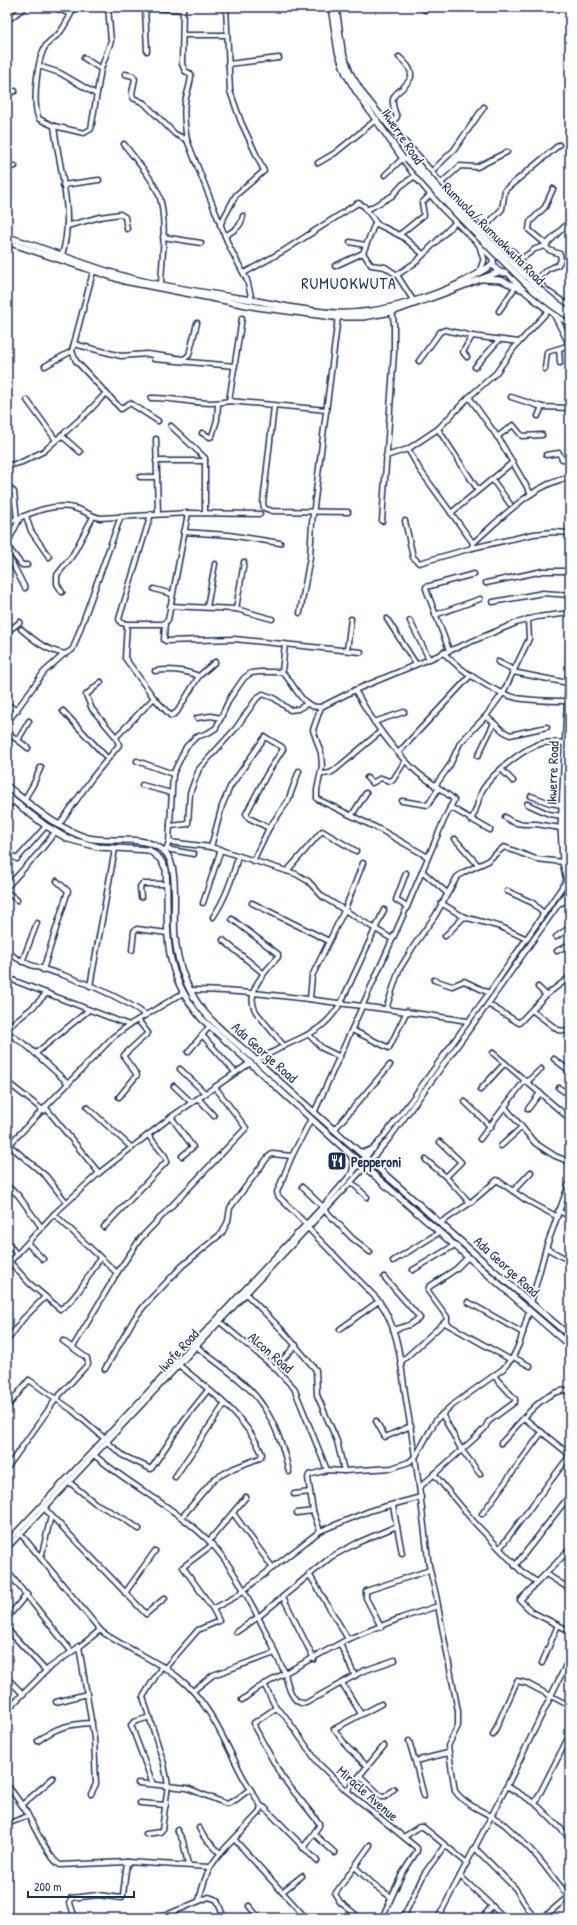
<svg xmlns="http://www.w3.org/2000/svg" width="577" height="1925" viewBox="0 0 577 1925" font-family="'Patrick Hand',sans-serif">
	<style>
		.lines { fill: none; stroke-linecap: round; stroke-linejoin: round }
		.minor-casing { stroke: #1b2f5e; stroke-width: 7 }
		.major-casing { stroke: #1b2f5e; stroke-width: 8 }
		.minor { stroke: #fff; stroke-width: 4 }
		.major { stroke: #fff; stroke-width: 5 }
		.major-bridge-casing { stroke: #1b2f5e; stroke-width: 8; stroke-linecap: butt }
		.major-bridge { stroke: #fff; stroke-width: 5 }
		.labels { text-anchor: middle; dominant-baseline: central; stroke-width: 3.5; stroke-linejoin: round; paint-order: stroke }
		.street-label { font-size: 14px; fill: #1b2f5e; stroke: #fff }
		.poi-label { font-size: 14px; font-weight: bold; fill: #1b2f5e; stroke: #fff; text-anchor: start }
		.quarter-label { font-size: 16px; letter-spacing: 1px; fill: #1b2f5e; stroke: #fff }
	</style>
	<rect width="100%" height="100%" fill="#fff"/>
	<filter id="ink" filterUnits="userSpaceOnUse"><feTurbulence type="fractalNoise" baseFrequency=".025" numOctaves="2"/><feDisplacementMap in="SourceGraphic" scale="8" xChannelSelector="R" yChannelSelector="G"/><feConvolveMatrix kernelMatrix="1 2 1 2 8 2 1 2 1" color-interpolation-filters="sRGB"/></filter>
	<g filter="url(#ink)">
		<g class="lines">
			<!-- minor casing -->
			<g class="minor-casing">
				<g id="minor">
					<path d="M54,7L70,14"/>
					<path d="M145,7L147,51"/>
					<path d="M183,7L182,64L185,71L191,74C191,84 187,92 185,102C183,114 185,127 187,140L229,246L247,280L252,300"/>
					<path d="M424,7L425,10"/>
					<path d="M157,8L183,10"/>
					<path d="M7,21L25,7"/>
					<path d="M183,35H227"/>
					<path d="M84,58L101,69"/>
					<path d="M228,64L279,58"/>
					<path d="M39,66L60,73L96,94"/>
					<path d="M125,74L133,76L135,79L132,93L133,98L144,103L175,134L187,140"/>
					<path d="M7,94L15,91"/>
					<path d="M54,126L84,133L91,129L101,69L111,41L108,7"/>
					<path d="M389,126L397,117C385,89 401,97 411,77C412,68 405,63 399,57"/>
					<path d="M124,144C135,159 155,181 160,198C167,223 162,258 161,284"/>
					<path d="M318,163L335,153L377,119"/>
					<path d="M7,168L15,166"/>
					<path d="M431,172L454,150L484,107"/>
					<path d="M385,175L402,159"/>
					<path d="M440,184L460,166L477,167L507,152"/>
					<path d="M63,185L99,180"/>
					<path d="M367,210L392,196L402,185L415,176"/>
					<path d="M375,223L363,253L371,265L385,267L397,275L413,300"/>
					<path d="M220,225L236,195L264,171L241,122L230,91L226,7"/>
					<path d="M67,226L100,217L120,214L125,217L127,229"/>
					<path d="M483,229L502,209L505,190L559,145"/>
					<path d="M399,235L424,215L422,203L431,194"/>
					<path d="M225,236C234,230 241,228 243,216"/>
					<path d="M163,237L201,243"/>
					<path d="M350,242L365,245"/>
					<path d="M547,245L529,230L530,222L545,207L553,189"/>
					<path d="M61,258C76,216 59,169 54,126L39,119C32,105 37,60 45,47C49,40 57,37 61,31C66,24 70,15 75,7"/>
					<path d="M516,258L524,257L535,249L545,246L567,224"/>
					<path d="M335,266L363,253"/>
					<path d="M244,273L285,250L358,203L364,206L377,224L403,237L423,254"/>
					<path d="M397,275L416,262L456,222"/>
					<path d="M535,280L548,269L558,265L561,260L560,254L549,250L545,246"/>
					<path d="M499,311L516,286"/>
					<path d="M74,344L121,356L147,354L184,359L189,355L197,323"/>
					<path d="M559,349L560,363"/>
					<path d="M467,357L463,352L472,336"/>
					<path d="M154,359L235,366"/>
					<path d="M419,361L440,332L445,330L472,336L519,342"/>
					<path d="M45,366L72,351"/>
					<path d="M475,367L499,340"/>
					<path d="M545,369L547,352L570,345"/>
					<path d="M106,393L121,409L130,403L158,421"/>
					<path d="M469,397L499,439L531,494"/>
					<path d="M511,397L542,407L570,408"/>
					<path d="M151,398C178,397 203,407 229,401L327,410"/>
					<path d="M27,400L56,440"/>
					<path d="M229,401L242,318"/>
					<path d="M274,406L263,503L264,508L272,511L348,512"/>
					<path d="M538,416L542,407"/>
					<path d="M171,426L205,458V513"/>
					<path d="M438,429L478,490"/>
					<path d="M202,433L210,437L212,436L217,420L218,404"/>
					<path d="M61,435L80,452"/>
					<path d="M497,437L513,425L522,436L542,435"/>
					<path d="M156,439L158,514"/>
					<path d="M408,449L420,470L473,543"/>
					<path d="M546,455L559,453L562,459H570"/>
					<path d="M386,456L408,449L438,429L469,397L496,373L514,348L549,310"/>
					<path d="M156,461H205"/>
					<path d="M7,466L22,462L44,451L88,412L106,393L76,361L72,351L93,272"/>
					<path d="M140,477H157"/>
					<path d="M492,479L510,504"/>
					<path d="M7,486L14,492L17,519"/>
					<path d="M451,513L513,462"/>
					<path d="M151,514L119,619L121,623L127,624H163L168,620L188,513"/>
					<path d="M26,516L31,531L49,557"/>
					<path d="M382,521L394,353V324L392,310"/>
					<path d="M405,521L413,557L419,563L472,548L534,534L553,532L570,533"/>
					<path d="M7,523C27,515 52,502 74,508C83,510 91,516 100,518L188,513L260,514"/>
					<path d="M183,532L229,535L280,543"/>
					<path d="M7,544L20,518"/>
					<path d="M7,546L22,565H27"/>
					<path d="M472,548L473,543C502,518 531,485 570,477"/>
					<path d="M7,553L25,588"/>
					<path d="M486,583L543,571H570"/>
					<path d="M154,589L172,594"/>
					<path d="M62,592L57,584V575L72,556L93,517"/>
					<path d="M493,602L543,593L570,595"/>
					<path d="M170,606L236,609L272,619"/>
					<path d="M207,607L215,564"/>
					<path d="M236,609L244,562"/>
					<path d="M300,613L310,557L312,523L338,317"/>
					<path d="M435,615L480,599"/>
					<path d="M387,619L416,664"/>
					<path d="M410,621L429,659"/>
					<path d="M165,623L164,640L166,641L234,639L361,652"/>
					<path d="M127,624L125,658L154,698L171,716L177,712L199,676L215,662"/>
					<path d="M21,629C35,641 46,650 65,654"/>
					<path d="M7,632L20,622"/>
					<path d="M347,650L351,619"/>
					<path d="M449,650L426,589V587L474,574"/>
					<path d="M443,652C458,669 494,693 517,698C534,701 550,701 567,701"/>
					<path d="M498,662L514,670"/>
					<path d="M155,671C170,669 184,670 199,676"/>
					<path d="M282,672L285,644"/>
					<path d="M513,672L568,683"/>
					<path d="M7,704L17,711"/>
					<path d="M321,707L313,730L321,753L322,766L317,790V799L381,830L428,857"/>
					<path d="M63,711L108,759"/>
					<path d="M486,716L503,731L510,735L547,727"/>
					<path d="M197,718L211,716L221,718"/>
					<path d="M374,722L404,712"/>
					<path d="M7,723L44,672L63,655L72,650L74,646L121,516"/>
					<path d="M7,731L11,735L7,745"/>
					<path d="M11,735L28,748"/>
					<path d="M116,737L154,698"/>
					<path d="M18,740L29,721"/>
					<path d="M398,753L471,675"/>
					<path d="M478,756L494,723"/>
					<path d="M137,761L173,774"/>
					<path d="M502,770L513,781"/>
					<path d="M322,774L330,773L335,770L380,732"/>
					<path d="M367,778L372,783L381,778L389,781L393,780L405,761"/>
					<path d="M142,785L171,793"/>
					<path d="M435,786L450,765L460,743L486,716L503,693L529,639L528,619"/>
					<path d="M531,796L550,803L562,805"/>
					<path d="M24,800L33,785L41,767"/>
					<path d="M402,801L428,805L438,789"/>
					<path d="M527,804L549,814L562,816"/>
					<path d="M7,807L13,801"/>
					<path d="M450,807L490,830"/>
					<path d="M352,815L366,793"/>
					<path d="M505,817C514,825 524,824 535,824C544,825 553,827 561,828"/>
					<path d="M470,820C478,812 477,799 483,789C493,773 525,747 543,743C550,742 558,742 565,743"/>
					<path d="M59,825L92,778L119,745L116,737L92,709L86,695L101,682"/>
					<path d="M170,826L188,824L190,793L199,769L236,728L257,698L263,694L274,698L290,710L298,709L307,704"/>
					<path d="M455,839L478,865"/>
					<path d="M169,842L211,847L296,874L308,881L323,897L392,939"/>
					<path d="M211,847L222,806L230,787L265,737L282,747L283,749L267,774L246,814L249,818L269,828"/>
					<path d="M166,849L194,854"/>
					<path d="M165,852L169,842L173,774L186,747L196,737L208,733L216,728L230,698L244,678L251,673L260,672H282C295,683 301,709 321,707L355,690L516,623L537,617L570,613"/>
					<path d="M10,854L17,859L46,826"/>
					<path d="M253,861L269,828L288,801L299,771"/>
					<path d="M287,871L322,831L356,851"/>
					<path d="M422,871L447,893"/>
					<path d="M406,873L396,900L407,907"/>
					<path d="M7,887L41,850L55,832"/>
					<path d="M507,891L533,903L544,914"/>
					<path d="M7,892L17,900"/>
					<path d="M141,897L140,887L142,884H166"/>
					<path d="M203,903L221,849"/>
					<path d="M252,903L329,941"/>
					<path d="M441,903L464,917L501,927L527,939"/>
					<path d="M561,903L566,901L570,902"/>
					<path d="M213,917C226,898 233,877 238,856"/>
					<path d="M232,919L278,954V957C266,971 244,991 256,1012L284,1046"/>
					<path d="M445,936L464,917"/>
					<path d="M556,937L570,927"/>
					<path d="M223,940L263,973"/>
					<path d="M132,950L134,931L137,929L167,933"/>
					<path d="M557,951L570,944"/>
					<path d="M7,952C26,966 42,968 63,975C91,985 121,997 146,1015"/>
					<path d="M22,962L37,923"/>
					<path d="M43,970L68,891L57,881"/>
					<path d="M10,979L129,1025"/>
					<path d="M434,980L452,986L464,981L489,993"/>
					<path d="M90,986L115,849"/>
					<path d="M538,987L546,995"/>
					<path d="M190,990C247,990 305,999 362,1006C397,1011 432,1015 467,1021"/>
					<path d="M310,999L312,976L345,909L363,863"/>
					<path d="M488,1004L519,1023L546,995L570,977"/>
					<path d="M386,1009L399,970L415,944L435,916L457,877L464,872L486,862L504,847L536,859L563,862"/>
					<path d="M533,1011L558,1030L566,1031"/>
					<path d="M7,1028L32,1008L47,993"/>
					<path d="M352,1030L389,1048L407,1011"/>
					<path d="M7,1032L27,1046L68,1083"/>
					<path d="M202,1035L235,1072"/>
					<path d="M309,1035L322,1048L340,1057"/>
					<path d="M188,1052L209,1027"/>
					<path d="M36,1053L89,1010"/>
					<path d="M493,1053L570,1119"/>
					<path d="M554,1059L567,1069L570,1074"/>
					<path d="M256,1060C266,1056 275,1051 284,1046C311,1033 324,1030 341,1003L384,910"/>
					<path d="M180,1069L205,1093"/>
					<path d="M7,1082L44,1111"/>
					<path d="M527,1082L541,1069"/>
					<path d="M174,1086L191,1102"/>
					<path d="M559,1088L570,1095"/>
					<path d="M480,1090L505,1063"/>
					<path d="M119,1097L137,1075L124,1057V1055L148,1033L138,1020"/>
					<path d="M198,1098L214,1116"/>
					<path d="M465,1102L491,1127"/>
					<path d="M87,1107L132,1148"/>
					<path d="M505,1107L535,1143L555,1156L570,1162"/>
					<path d="M46,1108L99,1173"/>
					<path d="M528,1109L540,1093"/>
					<path d="M314,1113L407,907L444,820L454,800C451,795 425,779 418,773C391,749 372,721 355,690"/>
					<path d="M171,1117L193,1147L182,1156"/>
					<path d="M334,1130L390,1065"/>
					<path d="M480,1139L525,1080"/>
					<path d="M440,1142L461,1162L446,1177"/>
					<path d="M9,1145L46,1176L66,1202"/>
					<path d="M501,1146L522,1127"/>
					<path d="M7,1147L113,1037L129,1025L183,993"/>
					<path d="M426,1160L446,1177L470,1203"/>
					<path d="M351,1182L367,1197"/>
					<path d="M7,1186L18,1195L42,1228"/>
					<path d="M302,1187L322,1206"/>
					<path d="M513,1191L531,1172"/>
					<path d="M325,1210L352,1238L370,1252"/>
					<path d="M558,1211L570,1216"/>
					<path d="M54,1214L117,1273"/>
					<path d="M440,1223L470,1203L497,1180L526,1200L556,1216"/>
					<path d="M306,1224L278,1196L277,1192L292,1156L311,1119"/>
					<path d="M104,1227L167,1161L165,1156L148,1135"/>
					<path d="M7,1242L17,1255"/>
					<path d="M28,1244L43,1259"/>
					<path d="M546,1248L570,1261"/>
					<path d="M393,1261L440,1232"/>
					<path d="M10,1262L29,1283L60,1309C74,1303 91,1272 100,1258"/>
					<path d="M7,1265L54,1214L99,1173L171,1117L250,1063"/>
					<path d="M413,1270L455,1245"/>
					<path d="M384,1277L420,1318L409,1325L393,1330"/>
					<path d="M246,1294L284,1332L316,1370L317,1395L337,1441L344,1471"/>
					<path d="M468,1302L523,1333"/>
					<path d="M531,1303L546,1248L570,1181"/>
					<path d="M220,1322L275,1368L294,1388L327,1470"/>
					<path d="M445,1323L511,1360"/>
					<path d="M340,1329L379,1301"/>
					<path d="M7,1341L23,1319L45,1297"/>
					<path d="M196,1346C218,1365 247,1381 263,1406C276,1425 284,1449 289,1472"/>
					<path d="M73,1347L117,1273L140,1239L246,1128L215,1087"/>
					<path d="M513,1357L530,1366"/>
					<path d="M401,1362L447,1320V1317L428,1291L429,1287L456,1269L468,1257"/>
					<path d="M179,1365C209,1390 247,1417 262,1454L260,1458L234,1468L214,1479L182,1517"/>
					<path d="M275,1368L296,1345"/>
					<path d="M105,1369L134,1319L145,1305L182,1266L222,1233L228,1221L230,1208L268,1157L272,1154L292,1156"/>
					<path d="M7,1407L29,1380L72,1410L104,1438"/>
					<path d="M442,1414L461,1449L480,1474"/>
					<path d="M524,1418L570,1455"/>
					<path d="M376,1421L385,1437L411,1426"/>
					<path d="M107,1442L124,1456L151,1469L184,1420L208,1390"/>
					<path d="M501,1443C520,1425 541,1389 570,1390"/>
					<path d="M94,1455C131,1486 174,1507 209,1541C235,1567 255,1612 272,1644L275,1653"/>
					<path d="M7,1468L56,1399L88,1364L87,1358L63,1341"/>
					<path d="M434,1474L474,1522L521,1571L537,1582"/>
					<path d="M175,1477L224,1405"/>
					<path d="M69,1482L95,1503L126,1520L139,1529"/>
					<path d="M420,1487L475,1438L485,1428L488,1422L515,1402V1399L495,1377"/>
					<path d="M294,1494L310,1492"/>
					<path d="M393,1506L402,1553"/>
					<path d="M44,1508L146,1614L165,1598"/>
					<path d="M233,1513L273,1568"/>
					<path d="M297,1513L313,1511"/>
					<path d="M482,1514L542,1432"/>
					<path d="M320,1531L313,1511L308,1478L309,1475L327,1470L344,1471L392,1468L409,1462L416,1456L436,1420L450,1407L503,1369L513,1357L520,1342L529,1311"/>
					<path d="M20,1533L101,1631C126,1649 155,1659 179,1678C210,1703 224,1741 242,1775C248,1786 255,1796 261,1806L259,1813L234,1839L306,1918"/>
					<path d="M209,1541L246,1497"/>
					<path d="M7,1542L326,1203L384,1136L410,1102L489,993L567,880"/>
					<path d="M7,1548L365,1167L388,1140L488,1004L570,888"/>
					<path d="M500,1548L570,1455"/>
					<path d="M570,1549L520,1600L532,1612L570,1631"/>
					<path d="M41,1558L51,1516"/>
					<path d="M515,1566L570,1495"/>
					<path d="M7,1571L71,1651"/>
					<path d="M309,1574L348,1639"/>
					<path d="M546,1574L570,1589"/>
					<path d="M125,1593L155,1551"/>
					<path d="M283,1597L314,1659"/>
					<path d="M438,1606L458,1711V1726L448,1746L455,1791C467,1808 489,1812 505,1825C517,1836 529,1847 539,1859C550,1872 559,1886 570,1898"/>
					<path d="M213,1609L235,1597L320,1531L372,1510L421,1497"/>
					<path d="M7,1618L27,1594"/>
					<path d="M381,1627L366,1598V1591L430,1570"/>
					<path d="M7,1629L46,1671"/>
					<path d="M236,1632L257,1618L331,1557L357,1543L397,1526"/>
					<path d="M340,1644L355,1676"/>
					<path d="M79,1646L94,1738L96,1784L91,1794"/>
					<path d="M542,1663L558,1625"/>
					<path d="M165,1668L198,1630L219,1621L213,1609L183,1567L212,1545"/>
					<path d="M7,1678L23,1694"/>
					<path d="M342,1683L361,1714"/>
					<path d="M264,1684L276,1708L285,1716L318,1763L347,1791L417,1848V1851L402,1874L382,1918"/>
					<path d="M193,1691L213,1675L275,1653L285,1673L348,1639L401,1618L438,1606C436,1590 430,1575 428,1559C422,1507 416,1457 407,1406C401,1371 401,1331 379,1301L308,1228"/>
					<path d="M242,1700L258,1688L285,1673C287,1683 292,1706 306,1703L363,1671L395,1660"/>
					<path d="M56,1702L87,1694"/>
					<path d="M276,1708L254,1723L255,1728L282,1777L319,1823V1826L303,1848"/>
					<path d="M7,1710L49,1668L83,1644L100,1630"/>
					<path d="M150,1717L134,1722L131,1725L153,1784"/>
					<path d="M493,1735L517,1681L526,1683L570,1706"/>
					<path d="M38,1741C56,1727 69,1724 92,1723"/>
					<path d="M409,1741L415,1761"/>
					<path d="M367,1766L348,1748L334,1729L381,1704"/>
					<path d="M360,1776L382,1797H385L394,1789"/>
					<path d="M138,1783L187,1788L227,1804L237,1799L250,1789"/>
					<path d="M7,1785C14,1794 21,1803 27,1813C33,1825 49,1859 60,1865L127,1862L209,1867"/>
					<path d="M507,1786L535,1803L570,1838"/>
					<path d="M347,1791L384,1746"/>
					<path d="M424,1796L415,1761L448,1753"/>
					<path d="M140,1803L166,1805"/>
					<path d="M535,1803L570,1734"/>
					<path d="M22,1805L53,1778"/>
					<path d="M261,1806L265,1808L317,1861"/>
					<path d="M7,1824L28,1816"/>
					<path d="M199,1828L204,1837L220,1853"/>
					<path d="M177,1830L183,1841L188,1865"/>
					<path d="M146,1834L160,1832L162,1830L168,1785L164,1764L143,1697L162,1666"/>
					<path d="M314,1834L335,1853"/>
					<path d="M404,1837L419,1827H423L467,1863"/>
					<path d="M475,1848L515,1888L534,1918"/>
					<path d="M355,1867L375,1886L391,1897"/>
					<path d="M460,1876L505,1918"/>
					<path d="M282,1892L302,1876"/>
					<path d="M199,1901C206,1870 211,1862 234,1839"/>
					<path d="M249,1906L259,1918"/>
					<path d="M75,1918L70,1903L71,1898L98,1895L121,1898L123,1895L127,1862"/>
					<path d="M159,1918L209,1897L217,1900L224,1918"/>
					<path d="M360,1918L340,1902L335,1894L370,1845"/>
					<path d="M403,1918L424,1874L445,1845"/>
					<path d="M438,1918L507,1786L570,1657"/>
					<path d="M482,1918L492,1906"/>
					<path d="M543,1918L570,1895"/>
				</g>
			</g>
			<!-- major casing -->
			<g class="major-casing">
				<g id="major">
					<path d="M331,7L338,52L346,74L356,91L415,176L443,209L493,258"/>
					<path d="M336,7L342,50L350,73L363,94L389,126L418,156L462,209L503,249"/>
					<path d="M7,237C49,249 88,267 130,278C170,288 212,294 252,300C280,305 308,312 336,313C385,315 453,292 493,264"/>
					<path d="M7,242L124,281L257,307L333,317H363L392,312L442,294L499,272"/>
					<path d="M480,246L484,260L480,271"/>
					<circle cx="505" cy="261" r="12"/>
					<path d="M517,262L548,292L570,307"/>
					<path d="M508,272C520,290 551,314 570,323"/>
					<path d="M483,279L501,280L521,289"/>
					<path d="M554,314L570,345"/>
					<path d="M570,651L561,828L563,862L570,896"/>
					<path d="M570,723L565,833L570,878"/>
					<path d="M7,786C32,806 57,829 88,838C112,844 144,833 165,852C180,866 172,916 175,937C177,961 185,984 198,1004C213,1025 236,1042 255,1059C281,1083 307,1106 333,1129C413,1198 490,1269 570,1336"/>
					<path d="M7,796L46,826L68,839L98,847L149,850L160,859L166,869C170,930 158,967 202,1019L351,1155L570,1346"/>
					<path d="M360,1152H366L373,1149"/>
					<path d="M352,1174L354,1165L352,1157"/>
				</g>
			</g>
			<!-- minor -->
			<use href="#minor" class="minor"/>
			<!-- major -->
			<use href="#major" class="major"/>
			<!-- major-bridge casing -->
			<g class="major-bridge-casing">
				<g id="major-bridge">
					<path d="M410,155C440,192 473,225 507,258C528,278 545,297 570,312"/>
					<path d="M407,159C436,193 466,225 498,256C521,279 542,301 570,317"/>
				</g>
			</g>
			<!-- major-bridge -->
			<use href="#major-bridge" class="major-bridge"/>
		</g>
	</g>
	<!-- icons -->
	<defs>
		<g id="restaurant-square" transform="scale(1)"><rect x="-9" y="-9" width="18" height="18" rx="4" fill="#1b2f5e" stroke="#fff"/><path d="M-5-6h1v4h1v-4h1v4h1v-4h1v5L-1.5 .5V6h-2V.5L-5-1ZM5-6V6H3V1.5H1.5Q1.5-4 5-6Z" fill="#fff"/></g>
	</defs>
	<g fill-rule="evenodd">
		<use href="#restaurant-square" x="337" y="1161"/>
	</g>
	<g class="labels">
		<!-- street labels -->
		<g class="street-label">
			<text transform="translate(403 136) rotate(56)">Ikwerre Road</text>
			<text transform="translate(494 233) rotate(45)">Rumuola/ Rumuokwuta Road</text>
			<text transform="translate(552 773) rotate(-88)">Ikwerre Road</text>
			<text transform="translate(265 1052) rotate(42)">Ada George Road</text>
			<text transform="translate(507 1266) rotate(42)">Ada George Road</text>
			<text transform="translate(178 1350) rotate(-47)">Iwofe Road</text>
			<text transform="translate(271 1352) rotate(41)">Alcon Road</text>
			<text transform="translate(368 1793) rotate(41)">Miracle Avenue</text>
		</g>
		<!-- poi labels -->
		<g class="poi-label">
			<text x="351" y="1161">Pepperoni</text>
		</g>
		<!-- quarter labels -->
		<g class="quarter-label">
			<text x="349" y="283">RUMUOKWUTA</text>
		</g>
	</g>
	<!-- margin -->
	<rect width="577" height="1925" fill="none" stroke="#fff" stroke-width="24"/>
	<rect x="12" y="12" width="553" height="1901" fill="none" stroke="#1b2f5e" stroke-width="1.5" filter="url(#ink)"/>
	<!-- scale -->
	<path d="M28 1891v6h106v-6" fill="none" stroke="#1b2f5e" stroke-width="2"/>
	<text x="34" y="1891" font-size="12" fill="#1b2f5e" stroke="#ffffff" stroke-width="3" paint-order="stroke">200 m</text>
</svg>
